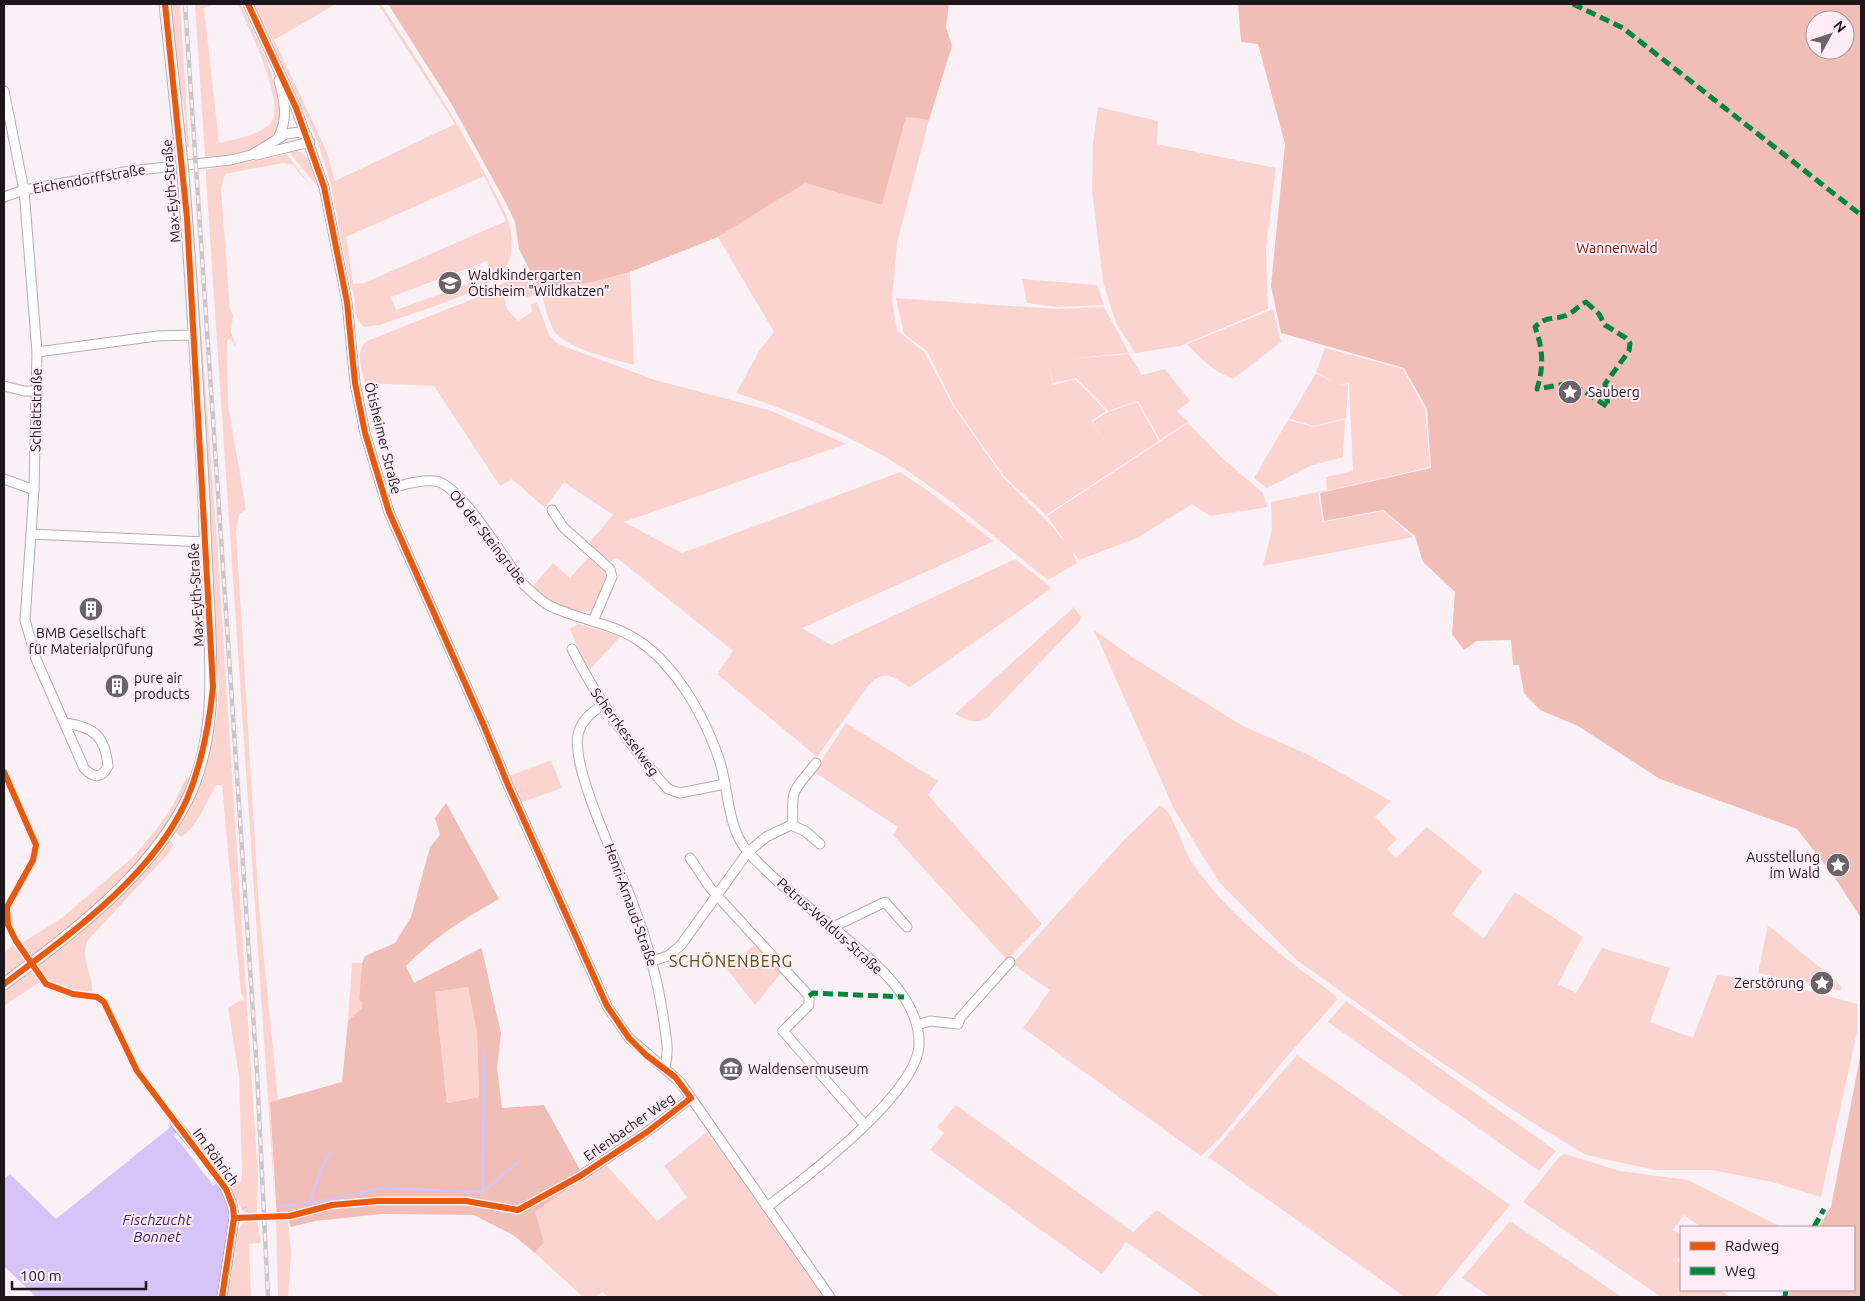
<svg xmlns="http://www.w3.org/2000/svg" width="1865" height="1301" viewBox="0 0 1865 1301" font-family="Ubuntu,sans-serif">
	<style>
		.green { fill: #fcd4cf; fill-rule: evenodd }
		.forest { fill: #f0beb7; fill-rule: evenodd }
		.water { fill: #d6c3f7 }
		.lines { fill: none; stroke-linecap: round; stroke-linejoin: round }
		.stream { stroke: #d6c3f7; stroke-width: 2.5 }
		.minor-casing { stroke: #b5aeb2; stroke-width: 11 }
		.tertiary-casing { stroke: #b5aeb2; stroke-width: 13 }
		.minor { stroke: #fefdfe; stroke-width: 9 }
		.tertiary { stroke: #fefdfe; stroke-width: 11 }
		.rail-casing { stroke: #cac7c9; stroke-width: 4.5 }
		.rail { stroke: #feedf6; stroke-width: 2.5; stroke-dasharray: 8; stroke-linecap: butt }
		.tertiary-bridge-casing { stroke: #b5aeb2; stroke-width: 13; stroke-linecap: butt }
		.tertiary-bridge { stroke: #fefdfe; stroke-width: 11 }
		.quiet { stroke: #00873e; stroke-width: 5; stroke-dasharray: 10 5; stroke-linecap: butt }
		.cycleway-casing { stroke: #feedf6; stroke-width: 9 }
		.cycleway { stroke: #e8590c; stroke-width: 6 }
		.labels { text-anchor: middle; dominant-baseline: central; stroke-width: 4; stroke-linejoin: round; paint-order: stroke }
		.street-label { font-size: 14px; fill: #1d161a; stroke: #feedf6 }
		.park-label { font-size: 14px; fill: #781706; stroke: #feedf6 }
		.poi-label { font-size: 14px; fill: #1d161a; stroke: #feedf6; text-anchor: start }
		.water-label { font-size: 15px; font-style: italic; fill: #3e196b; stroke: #feedf6 }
		.quarter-label { font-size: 16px; letter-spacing: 1px; fill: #574f11; stroke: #feedf6 }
	</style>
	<rect width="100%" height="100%" fill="#faf1f6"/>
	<!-- green -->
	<g class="green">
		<path d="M170,4H180L189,147L185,148L183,124L186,123L183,101L178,95Z"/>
		<path d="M195,4H215L204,8L219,143C235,139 257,136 270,124C288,106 247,25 238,4H241C253,31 295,109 274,135C260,152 226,156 205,157Z"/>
		<path d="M254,4H336L274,40L326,150L335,181L455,124L378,4H381C417,59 453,114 484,172C492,189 503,205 509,223C514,240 513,264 499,276C477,295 409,314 380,325L365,327C349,317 360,300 350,286L331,185L317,140ZM484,176L506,221L364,283L353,284L346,237ZM487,261L492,275L396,310L391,297Z"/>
		<path d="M1098,107L1158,121L1157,144L1276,168L1266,248L1268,309L1180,346L1135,353L1116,323L1103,282L1092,190L1093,143Z"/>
		<path d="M906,117L929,120L897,243L892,300L897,330L925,353L952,404L1003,477L1048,522L1066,543L1047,516L1188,423L1222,458L1262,492L1268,507L1210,516L1192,504L1137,538L1079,560L1072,551L1077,563L1048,580C1007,548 968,513 925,483C872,444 798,413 736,393L759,351L774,332L718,237L805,182L882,205Z"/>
		<path d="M294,150C311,154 313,172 318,187L288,151Z"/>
		<path d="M287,154L316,193L293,165L283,163L225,174L221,189L230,310L233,315L231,332L237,349L230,339L227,340L228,404L246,510L239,514L236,532L259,908L278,1100L270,1102L275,1203L206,178V170Z"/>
		<path d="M190,179L217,541L258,1176L257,1214H247L234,1198L226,1181H241L242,1172L239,1077L228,1007L244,999L241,993L222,785H216C208,799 194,833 180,837L176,832L209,753L216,722L219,687Z"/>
		<path d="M630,272L634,365C614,359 567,349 555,332C548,322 545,306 542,295L552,286L593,282Z"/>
		<path d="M514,277C528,277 530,283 535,295L527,298L513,291L504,297L507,309L518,321L532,312L531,304L537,302L549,335L558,344L655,380L769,410L846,444L624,522L682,553L900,472L927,490L994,541L802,628L831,645L1015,559L1052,588L910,687C892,677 885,668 868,686L817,757L717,674L733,651L617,558L609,562L588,544L613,515L564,482L545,508L512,479L500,486L434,386L365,383C362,369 354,351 367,341L480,296Z"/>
		<path d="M1022,279L1097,285L1104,305L1057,307L1027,303Z"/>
		<path d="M896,298L1056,309L1104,307L1129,353L1068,359L1129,354L1142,375L1165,369L1190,401L1177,411L1188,422L1160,440L1138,401L1108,411L1076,378L1053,383L1047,361L1053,385L1075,379L1106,411L1091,421L1116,459L1092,422L1108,412L1137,402L1159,441L1046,515L1004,476L954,405L927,351L904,334Z"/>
		<path d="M1273,309L1281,342L1233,379C1215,372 1200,359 1187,344Z"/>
		<path d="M1325,348L1403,369L1425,409L1430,467L1318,493L1323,522L1383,511L1413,537L1263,566L1272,529L1271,502L1327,490L1326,477L1353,471L1349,383L1339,385L1348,384L1346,418L1314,426L1289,419L1316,373L1335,383L1316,372Z"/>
		<path d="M1345,419L1343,457L1310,466L1267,488L1254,478L1288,420L1314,427Z"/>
		<path d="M591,554L604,565L608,580L595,608L589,612L568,610L550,602L531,588L553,563L570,578Z"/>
		<path d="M1074,607L1081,617L1079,622L988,717C975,725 969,721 955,714Z"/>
		<path d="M578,624L621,636L588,671L570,629Z"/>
		<path d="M1094,630L1132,657L1243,726L1309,755L1391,801L1375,817L1397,839L1387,849L1396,858L1427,827L1482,871L1452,914L1484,938L1515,892L1583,937L1558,984L1576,993L1602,948L1670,968L1650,1022L1693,1038L1717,975L1780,983L1857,1004V1032L1821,1197L1772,1182L1712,1170H1655L1586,1155L1525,1118L1426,1052L1298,961L1219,882L1174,809Z"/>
		<path d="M846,723L938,781L928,795L1042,924L1007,960L893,835L898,827L814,772Z"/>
		<path d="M551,760L562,788L520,803L509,776Z"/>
		<path d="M187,776L190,781C158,856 96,909 32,957L22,943L63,917L133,857L155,831L173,805Z"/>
		<path d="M1160,805C1172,809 1183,848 1191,861C1225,913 1285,959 1335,995L1337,1000L1283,1061L1221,1137L1201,1156L1023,1028L1050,990L1012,964L1124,840Z"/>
		<path d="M167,841L172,842L173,846L168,854L88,940C79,960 94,974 92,993L58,987L49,982L37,965Z"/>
		<path d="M1768,925L1833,978L1842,987L1841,991L1758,973Z"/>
		<path d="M756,943L782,972L755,1005L727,969Z"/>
		<path d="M14,945L25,962L4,978V951Z"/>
		<path d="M352,963H362L359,999L362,1002V1008L348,1021Z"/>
		<path d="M31,970L40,982L4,1006V990Z"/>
		<path d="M468,987L477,1033L479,1097L447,1103L435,992Z"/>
		<path d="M1346,1001L1556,1151L1539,1171L1328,1022Z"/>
		<path d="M1297,1055L1510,1205L1435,1297H1405L1208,1157Z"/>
		<path d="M956,1105L1133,1232L1157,1210L1281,1297H1205L1126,1242L1102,1274L930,1150L944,1133L937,1127Z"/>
		<path d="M707,1132L780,1231L824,1297H608L602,1292L595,1297H583L535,1253L544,1242L534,1212L549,1200L606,1165L657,1221L687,1197L664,1166Z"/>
		<path d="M1565,1154L1620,1171L1688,1180L1781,1227H1701L1684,1215L1673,1230L1681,1234V1255L1677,1260L1681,1264V1290H1720L1729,1296L1661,1297L1523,1202L1560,1156Z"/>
		<path d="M288,1219L291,1252L288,1297H278L276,1220Z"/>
		<path d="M250,1221H257L261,1243L249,1244L251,1297H225L235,1234L243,1223Z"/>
		<path d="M1510,1221L1622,1297H1490L1462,1278Z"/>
	</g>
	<!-- forest -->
	<g class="forest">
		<path d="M388,4H949L946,27L952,46L929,120L906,117L882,205L805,183L718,237L630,272L593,282L552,286L542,295L519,249L515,222L506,203L452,105Z"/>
		<path d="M1238,4H1861V918L1835,878L1797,829L1660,779L1578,726L1540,710L1524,693L1519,665H1513L1511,640L1477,641L1464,650L1452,634L1455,592L1423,562L1415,536L1383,510L1324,521L1320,493L1431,468L1427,409L1404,368L1281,333L1271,286L1285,144L1258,44L1241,42ZM1815,20H1845V50H1815Z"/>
		<path d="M446,803L499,899C465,918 433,938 406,966L414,983L481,948L482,950L501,1033L497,1068L502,1108L544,1105L584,1177L535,1212L544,1242L535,1253L513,1235L474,1215L382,1214L315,1221L291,1227L288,1219L277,1220L270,1102L342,1082L348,1021L362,1008V1002L359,999L362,963L365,956L395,943L411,917L430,847L440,835L435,818ZM468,987L477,1033L479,1097L447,1103L435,992Z"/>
		<path d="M1861,1052V1297H1788L1790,1290H1854V1227H1819L1831,1207Z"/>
	</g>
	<!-- water -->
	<path class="water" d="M173,1125L177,1132L174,1135L213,1185L217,1183C240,1214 224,1261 219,1297H36L4,1266V1179L10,1174L56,1219Z"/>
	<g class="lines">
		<!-- stream -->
		<g class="stream">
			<path d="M483,1192L518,1162"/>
			<path d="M309,1203L323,1165L332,1151"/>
			<path d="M281,1206L311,1203L382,1188L483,1192L484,1049"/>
			<path d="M243,1209L246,1207"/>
		</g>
		<!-- minor casing -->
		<g class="minor-casing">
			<g id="minor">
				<path d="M248,4L296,108L324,187L347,302L355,383L365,433L389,512L484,726L508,785L607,1006L629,1038L680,1082L830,1297"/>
				<path d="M4,91L24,190L37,352L34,490L25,620L36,659L84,768C93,778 102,779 108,766C105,736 94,727 65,723"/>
				<path d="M278,138C289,117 284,101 279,80"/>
				<path d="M256,155L310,142"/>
				<path d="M4,197L24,190L130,171L231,160L251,155L286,134L299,132L307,136"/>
				<path d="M37,352L157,336L194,335"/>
				<path d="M4,386L24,391H37"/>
				<path d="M4,479L34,490"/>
				<path d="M382,490C398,487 418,479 435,481C461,484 506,562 523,584C532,592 540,601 550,606C579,620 613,623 639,641C653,650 666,664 676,677C695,702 710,732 720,762C729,791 727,828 748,852C785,893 832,923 872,961C896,983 920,1011 919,1045C917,1094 805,1178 767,1207"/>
				<path d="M552,510L563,527L610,569L612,577L593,621"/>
				<path d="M31,534L206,542"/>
				<path d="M572,649C595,695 633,751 668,789L680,793L725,784"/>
				<path d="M604,704C592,712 581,720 578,735C571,770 620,868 633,904C647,940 657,977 663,1015C665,1032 670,1050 665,1067"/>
				<path d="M791,825L805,831L820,844"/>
				<path d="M690,858L711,889L809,996V1005L783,1031L865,1125"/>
				<path d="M833,927L885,902L907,927"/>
				<path d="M652,961L668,956L681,945L748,852L766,837L791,825L793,822C791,785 795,791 816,763"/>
				<path d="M917,1025L930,1021L958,1024L960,1018L1010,962"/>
				<path d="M175,1123C195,1148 234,1186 234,1218L222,1297"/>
				<path d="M580,1176L647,1132L691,1098"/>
			</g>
		</g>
		<!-- tertiary casing -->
		<g class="tertiary-casing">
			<g id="tertiary">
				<path d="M165,4L181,154"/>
				<path d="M4,984C72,933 146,879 186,802C216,742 212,677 209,613C207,575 205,538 204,501C198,392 192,283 183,174"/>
			</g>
		</g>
		<!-- minor -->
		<use href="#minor" class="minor"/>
		<!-- tertiary -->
		<use href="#tertiary" class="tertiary"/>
		<!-- rail casing -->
		<g class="rail-casing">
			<path id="rail" d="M185,4L257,1072L268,1297"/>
		</g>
		<!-- rail -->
		<use href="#rail" class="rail"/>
		<!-- tertiary-bridge casing -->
		<g class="tertiary-bridge-casing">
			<path id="tertiary-bridge" d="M181,154L183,174"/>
		</g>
		<!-- tertiary-bridge -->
		<use href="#tertiary-bridge" class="tertiary-bridge"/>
		<!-- quiet -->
		<g class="quiet">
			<path d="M1573,4L1623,28L1861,215"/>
			<path d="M1586,302L1599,314L1605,325L1626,338L1630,343L1629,351L1605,384L1608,407L1571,383L1537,389C1544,366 1543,349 1535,327C1547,314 1557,321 1569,314C1575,311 1579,305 1586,302Z"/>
			<path d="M809,996L813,993L904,997"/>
			<path d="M1814,1227L1824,1209"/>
			<path d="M1785,1297L1786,1290"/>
		</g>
		<!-- cycleway casing -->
		<g class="cycleway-casing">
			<g id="cycleway">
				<path d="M4,772L36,845L33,860L7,907L8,925L16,941L46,984L73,994L97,997L104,1002L137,1071L226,1189L233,1207L234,1218L222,1297"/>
				<path d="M4,984C68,936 154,875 187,799C202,763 209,726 213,687L187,218L165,4"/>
				<path d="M234,1218L290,1216L332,1205L377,1201H466L518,1210L580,1176L647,1132L691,1098L675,1077L646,1055L629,1038L607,1006L508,785L484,726L389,512L365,433L355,383L347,302L324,187L296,108L248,4"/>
			</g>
		</g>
		<!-- cycleway -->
		<use href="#cycleway" class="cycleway"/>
	</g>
	<!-- icons -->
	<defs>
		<g id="school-disc" transform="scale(1.25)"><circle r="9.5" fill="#6a6367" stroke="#feedf6"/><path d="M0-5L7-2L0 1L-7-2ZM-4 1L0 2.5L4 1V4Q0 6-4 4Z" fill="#fff"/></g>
		<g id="sight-disc" transform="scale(1.25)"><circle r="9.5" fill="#6a6367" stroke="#feedf6"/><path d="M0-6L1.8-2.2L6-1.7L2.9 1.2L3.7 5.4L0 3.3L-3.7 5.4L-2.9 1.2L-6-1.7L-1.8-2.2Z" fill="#fff"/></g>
		<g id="building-disc" transform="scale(1.25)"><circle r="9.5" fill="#6a6367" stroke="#feedf6"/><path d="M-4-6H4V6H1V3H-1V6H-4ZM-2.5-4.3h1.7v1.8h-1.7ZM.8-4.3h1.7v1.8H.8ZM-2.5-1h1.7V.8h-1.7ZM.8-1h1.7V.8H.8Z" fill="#fff"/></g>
		<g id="museum-disc" transform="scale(1.25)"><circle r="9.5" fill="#6a6367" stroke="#feedf6"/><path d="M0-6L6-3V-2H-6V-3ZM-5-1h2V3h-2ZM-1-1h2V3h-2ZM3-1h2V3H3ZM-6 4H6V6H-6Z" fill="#fff"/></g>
	</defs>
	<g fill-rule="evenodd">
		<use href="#school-disc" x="450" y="283"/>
		<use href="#sight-disc" x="1570" y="392"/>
		<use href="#building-disc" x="91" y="609"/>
		<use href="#building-disc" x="117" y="686"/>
		<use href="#sight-disc" x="1838" y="865"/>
		<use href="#sight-disc" x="1822" y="983"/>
		<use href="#museum-disc" x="731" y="1069"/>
	</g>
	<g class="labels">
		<!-- street labels -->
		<g class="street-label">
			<text transform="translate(89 179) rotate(-10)">Eichendorffstraße</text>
			<text transform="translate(171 191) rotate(-95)">Max-Eyth-Straße</text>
			<text transform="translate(36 410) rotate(-89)">Schlattstraße</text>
			<text transform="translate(383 438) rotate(76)">Ötisheimer Straße</text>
			<text transform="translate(488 537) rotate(52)">Ob der Steingrube</text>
			<text transform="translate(196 595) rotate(-93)">Max-Eyth-Straße</text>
			<text transform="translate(625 732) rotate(54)">Scherrkesselweg</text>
			<text transform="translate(631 905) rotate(70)">Henri-Arnaud-Straße</text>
			<text transform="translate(830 926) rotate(42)">Petrus-Waldus-Straße</text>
			<text transform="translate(629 1127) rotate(-35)">Erlenbacher Weg</text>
			<text transform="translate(216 1157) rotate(54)">Im Röhrich</text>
		</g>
		<!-- park labels -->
		<g class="park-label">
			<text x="1617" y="248">Wannenwald</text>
		</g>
		<!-- poi labels -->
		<g class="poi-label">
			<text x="468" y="275">Waldkindergarten<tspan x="468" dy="16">Ötisheim "Wildkatzen"</tspan></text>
			<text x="1588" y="392">Sauberg</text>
			<text x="91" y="633" text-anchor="middle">BMB Gesellschaft<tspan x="91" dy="16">für Materialprüfung</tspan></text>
			<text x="134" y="678">pure air<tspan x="134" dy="16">products</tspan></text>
			<text x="1820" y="857" text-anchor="end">Ausstellung<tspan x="1820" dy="16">im Wald</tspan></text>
			<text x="1804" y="983" text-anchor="end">Zerstörung</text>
			<text x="748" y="1069">Waldensermuseum</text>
		</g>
		<!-- water labels -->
		<g class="water-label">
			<text x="157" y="1219">Fischzucht<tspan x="157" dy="17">Bonnet</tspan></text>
		</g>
		<!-- quarter labels -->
		<g class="quarter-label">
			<text x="731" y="961">SCHÖNENBERG</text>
		</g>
	</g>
	<!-- border -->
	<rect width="1865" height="1301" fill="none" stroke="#1d161a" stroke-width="10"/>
	<!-- legend -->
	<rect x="1680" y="1226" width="175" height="65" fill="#feedf6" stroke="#a4979e"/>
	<rect x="1690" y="1242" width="25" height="8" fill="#e8590c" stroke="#a4979e"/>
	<text x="1725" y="1251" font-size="15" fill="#1d161a">Radweg</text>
	<rect x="1690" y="1267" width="25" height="8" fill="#00873e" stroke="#a4979e"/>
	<text x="1725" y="1276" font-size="15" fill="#1d161a">Weg</text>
	<!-- north arrow -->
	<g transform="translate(1830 35) rotate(50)"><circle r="24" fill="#feedf6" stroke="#a4979e"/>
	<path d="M0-4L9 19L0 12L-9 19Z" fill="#6a6367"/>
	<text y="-8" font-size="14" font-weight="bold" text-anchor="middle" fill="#1d161a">N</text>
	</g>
	<!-- scale -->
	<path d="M12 1281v8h134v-8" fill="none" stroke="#1d161a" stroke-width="2.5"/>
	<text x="20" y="1281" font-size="15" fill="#1d161a" stroke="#feedf6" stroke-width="4" paint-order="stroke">100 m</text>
</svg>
